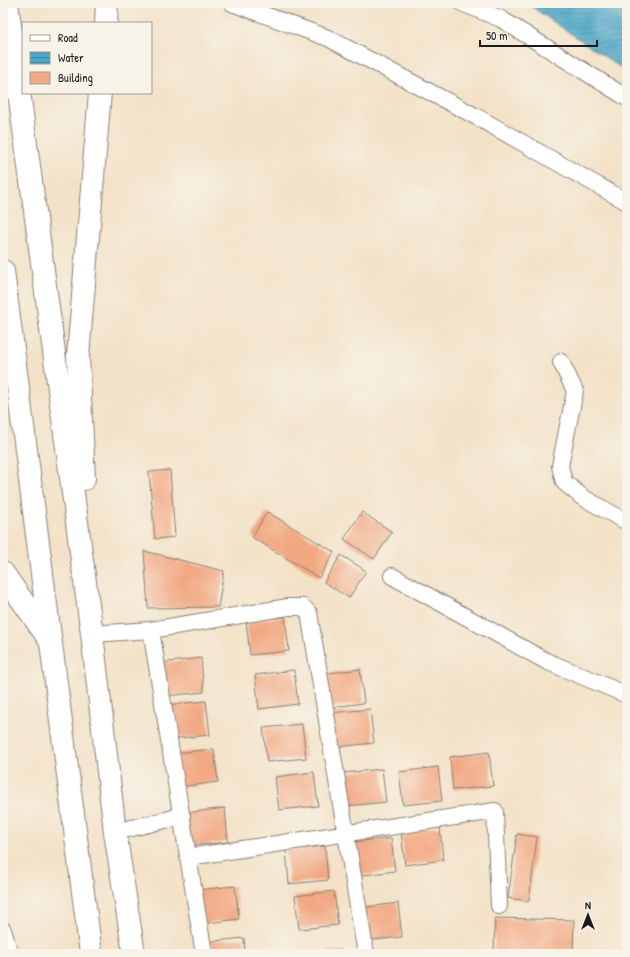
<svg xmlns="http://www.w3.org/2000/svg" width="630" height="957" viewBox="0 0 630 957" font-family="'Patrick Hand',sans-serif">
	<style>
		.water { fill: url(#water-rules); stroke: #346172 }
		.building { fill: #f2a882 }
		.lines { fill: none; stroke-linecap: round; stroke-linejoin: round }
		.minor-casing { stroke: #887f72; stroke-width: 18 }
		.highway-casing { stroke: #887f72; stroke-width: 24 }
		.minor { stroke: #fff; stroke-width: 16 }
		.highway { stroke: #fff; stroke-width: 22 }
	</style>
	<defs>
		<pattern id="water-rules" width="6" height="5" patternUnits="userSpaceOnUse"><rect width="6" height="5" fill="#4ba6c9"/><path d="M0 2.5h6" fill="none" stroke="#3e86a2"/></pattern>
	</defs>
	<rect width="100%" height="100%" fill="#f7f3e8"/>
	<filter id="ink" filterUnits="userSpaceOnUse"><feTurbulence type="fractalNoise" baseFrequency=".025" numOctaves="2"/><feDisplacementMap in="SourceGraphic" scale="8" xChannelSelector="R" yChannelSelector="G"/><feConvolveMatrix kernelMatrix="1 2 1 2 8 2 1 2 1" color-interpolation-filters="sRGB"/></filter>
	<filter id="wash" filterUnits="userSpaceOnUse"><feTurbulence type="fractalNoise" baseFrequency=".012" numOctaves="4" result="noise"/><feDisplacementMap in="SourceGraphic" scale="16" xChannelSelector="R" yChannelSelector="G"/><feGaussianBlur stdDeviation="0.9" result="paint"/><feColorMatrix in="noise" values="0 0 0 0 0 0 0 0 0 0 0 0 0 0 0 0 0 1.4 0 .05"/><feComposite in="paint" operator="in"/></filter>
	<g filter="url(#wash)">
		<rect width="100%" height="100%" fill="#f3e2c8"/>
		<!-- water -->
		<path class="water" d="M526,3H627V72Z"/>
		<g id="blocks">
			<!-- building -->
			<g class="building">
				<path d="M170,470L175,537L155,539L149,472Z"/>
				<path d="M267,512L334,552L319,578L252,537Z"/>
				<path d="M362,512L392,532L374,559L344,539Z"/>
				<path d="M144,551L224,571L218,607L148,608Z"/>
				<path d="M341,555L366,571L349,598L324,582Z"/>
				<path d="M285,617L289,651L250,655L246,621Z"/>
				<path d="M201,658L204,692L166,696L162,663Z"/>
				<path d="M360,669L364,703L325,708L321,674Z"/>
				<path d="M294,670L298,704L259,709L255,675Z"/>
				<path d="M206,701L210,735L171,739L167,705Z"/>
				<path d="M370,709L374,743L335,747L331,713Z"/>
				<path d="M302,724L306,758L267,762L263,728Z"/>
				<path d="M214,749L218,782L179,787L175,753Z"/>
				<path d="M489,752L493,786L453,790L450,757Z"/>
				<path d="M438,767L442,801L403,805L399,772Z"/>
				<path d="M382,769L386,802L346,806L343,773Z"/>
				<path d="M314,772L318,806L279,810L275,777Z"/>
				<path d="M225,808L228,842L189,846L185,813Z"/>
				<path d="M440,827L443,860L405,865L401,831Z"/>
				<path d="M517,834L537,837L529,901L508,898Z"/>
				<path d="M391,838L395,871L356,876L352,842Z"/>
				<path d="M325,846L328,880L289,884L286,850Z"/>
				<path d="M235,886L239,919L200,924L196,890Z"/>
				<path d="M334,891L338,925L299,929L295,896Z"/>
				<path d="M398,903L402,937L363,941L359,908Z"/>
				<path d="M495,918L574,920L573,954L494,953Z"/>
				<path d="M244,938L245,954H206L204,942Z"/>
				<path d="M341,950V954H309V953Z"/>
			</g>
		</g>
	</g>
	<g filter="url(#ink)">
		<use href="#blocks" fill-opacity="0" stroke="#887f72" stroke-width="1"/>
		<g class="lines">
			<!-- minor casing -->
			<g class="minor-casing">
				<g id="minor">
					<path d="M232,3L328,38L477,117L627,202"/>
					<path d="M462,3L501,19L627,98"/>
					<path d="M561,362L575,391L560,466L564,482L582,497L627,522"/>
					<path d="M392,576L546,661L627,695"/>
					<path d="M151,630L204,954"/>
					<path d="M92,634L151,630L288,607H303L309,613L366,954"/>
					<path d="M115,832L182,816"/>
					<path d="M189,857L495,811L499,906"/>
					<path d="M3,930L10,954"/>
				</g>
			</g>
			<!-- highway casing -->
			<g class="highway-casing">
				<g id="highway">
					<path d="M7,3L92,634L115,832L134,954"/>
					<path d="M106,23L107,3"/>
					<path d="M3,271L91,954"/>
					<path d="M84,479L78,356L100,93"/>
					<path d="M3,573L49,639"/>
				</g>
			</g>
			<!-- minor -->
			<use href="#minor" class="minor"/>
			<!-- highway -->
			<use href="#highway" class="highway"/>
		</g>
	</g>
	<!-- margin -->
	<rect width="630" height="957" fill="none" stroke="#f7f3e8" stroke-width="16"/>
	<!-- legend -->
	<rect x="22" y="22" width="130" height="72" fill="#f7f3e8" stroke="#9f9d96"/>
	<rect x="30" y="35" width="20" height="6" fill="#ffffff" stroke="#9f9d96"/>
	<text x="58" y="42" font-size="12" fill="#1c1c1c">Road</text>
	<rect x="30" y="52" width="20" height="12" fill="url(#water-rules)" stroke="#9f9d96"/>
	<text x="58" y="62" font-size="12" fill="#1c1c1c">Water</text>
	<rect x="30" y="72" width="20" height="12" fill="#f2a882" stroke="#9f9d96"/>
	<text x="58" y="82" font-size="12" fill="#1c1c1c">Building</text>
	<!-- north arrow -->
	<g transform="translate(588 915)" stroke="#f7f3e8" stroke-width="3" paint-order="stroke">
	<path d="M0-3L7 15L0 10L-7 15Z" fill="#1c1c1c"/>
	<text y="-6" font-size="11" font-weight="bold" text-anchor="middle" fill="#1c1c1c">N</text>
	</g>
	<!-- scale -->
	<path d="M480 40v6h117v-6" fill="none" stroke="#1c1c1c" stroke-width="2"/>
	<text x="486" y="40" font-size="12" fill="#1c1c1c" stroke="#f7f3e8" stroke-width="3" paint-order="stroke">50 m</text>
</svg>
